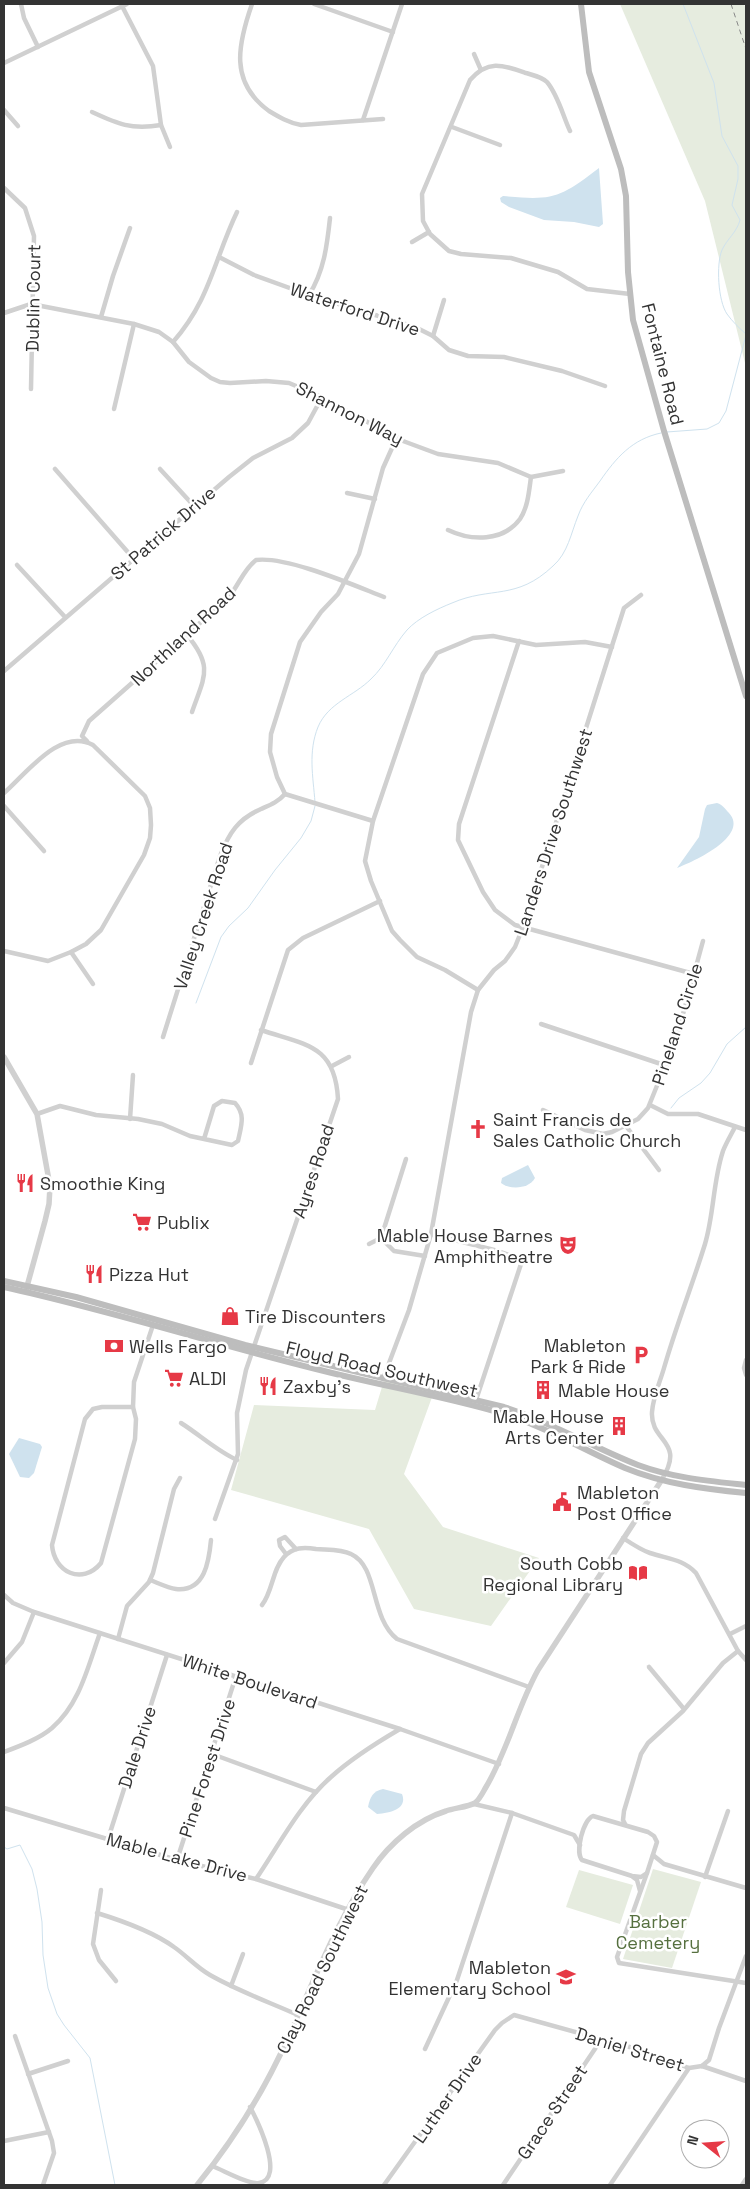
<svg xmlns="http://www.w3.org/2000/svg" width="750" height="2189" viewBox="0 0 750 2189" font-family="'Space Grotesk',sans-serif">
	<style>
		.green { fill: #e6ecdf }
		.water { fill: #cfe2ee }
		.lines { fill: none; stroke-linecap: round; stroke-linejoin: round }
		.stream { stroke: #cfe2ee; stroke-width: 1 }
		.minor { stroke: #d0d0d0; stroke-width: 4.5 }
		.tertiary { stroke: #d0d0d0; stroke-width: 5.5 }
		.secondary { stroke: #bdbdbd; stroke-width: 6 }
		.rail { stroke: #888; stroke-width: 1; stroke-dasharray: 5 4; stroke-linecap: butt }
		.labels { text-anchor: middle; dominant-baseline: central; stroke-width: 5; stroke-linejoin: round; paint-order: stroke }
		.street-label { font-size: 18px; fill: #333; stroke: #fff }
		.poi-label { font-size: 18px; fill: #333; stroke: #fff; text-anchor: start }
		.park-label { font-size: 18px; fill: #56703f; stroke: #fff }
	</style>
	<rect width="100%" height="100%" fill="#fff"/>
	<!-- green -->
	<g class="green">
		<path d="M620,4H744L746,9V367L705,201Z"/>
		<path d="M385,1377L435,1389L404,1474L443,1527L539,1558L491,1626L414,1609L369,1529L231,1490L254,1405L375,1410Z"/>
		<path d="M653,1869L701,1882L672,1968L623,1959Z"/>
		<path d="M579,1870L633,1885L620,1924L566,1907Z"/>
	</g>
	<!-- water -->
	<g class="water">
		<path d="M599,168L603,224L599,227L574,222L544,220L509,207L501,202L500,198L503,196C553,201 560,198 599,168Z"/>
		<path d="M717,803C723,805 725,809 729,813C750,836 693,862 677,868L699,837L705,809L707,805Z"/>
		<path d="M528,1165L535,1178C529,1189 510,1190 501,1183L502,1178Z"/>
		<path d="M19,1438L40,1444L42,1447L34,1473L29,1478L20,1477L9,1454Z"/>
		<path d="M383,1789L402,1794C408,1809 390,1813 377,1814L368,1807C370,1797 373,1791 383,1789Z"/>
	</g>
	<g class="lines">
		<!-- stream -->
		<g class="stream">
			<path d="M683,4L714,83L722,136L738,166V179L732,205L740,220C737,232 727,239 722,250C716,264 718,301 727,314C732,321 739,328 746,334"/>
			<path d="M667,432L707,429L719,423L726,411L746,335"/>
			<path d="M315,802C313,776 308,752 318,727C328,703 354,696 371,679C386,665 393,646 407,630C418,618 437,609 452,603C491,586 516,601 553,566C568,553 571,533 578,516C583,502 592,492 600,481C616,458 632,439 661,433"/>
			<path d="M196,1003L221,937L229,926L248,908L275,870L301,838L311,821L315,806"/>
			<path d="M671,1108L679,1098L701,1083L710,1073L727,1044L746,1027"/>
			<path d="M4,1847L7,1849L20,1845L32,1869L37,1889L42,1922L43,1955L48,1988L57,2014L64,2025L90,2058L115,2185"/>
		</g>
		<!-- minor -->
		<g class="minor">
			<path d="M21,4L24,18L38,47"/>
			<path d="M252,4C238,44 229,82 269,111C279,117 289,123 301,125L383,119"/>
			<path d="M314,4L393,32"/>
			<path d="M122,6L153,66L161,125L170,147"/>
			<path d="M474,54L481,70"/>
			<path d="M4,63L127,4"/>
			<path d="M4,110L18,126"/>
			<path d="M92,112C118,124 131,130 161,125"/>
			<path d="M363,120L402,4"/>
			<path d="M452,127L500,145"/>
			<path d="M570,131C563,116 558,95 547,82C542,77 533,75 526,73C503,65 488,59 470,80L422,194L423,221L430,234L449,251L461,254L511,258L558,272L587,289L630,294"/>
			<path d="M4,188L25,208L34,236L31,389"/>
			<path d="M412,242L429,232"/>
			<path d="M219,257L254,275L309,295L415,327L433,336L449,350L468,356L504,357L562,371L605,386"/>
			<path d="M309,295C324,271 327,246 330,218"/>
			<path d="M4,313L31,304L134,324L159,332L173,342L189,362L211,378L220,382L230,383L266,381L289,383L315,394L403,441L438,454L498,463L531,477L563,471"/>
			<path d="M101,317L113,276L130,228"/>
			<path d="M433,336L444,300"/>
			<path d="M173,342C210,300 214,260 237,212"/>
			<path d="M114,409L134,324"/>
			<path d="M55,469L133,558"/>
			<path d="M160,469L194,506"/>
			<path d="M347,493L375,499"/>
			<path d="M448,530C471,541 503,542 520,519C528,507 529,491 531,477"/>
			<path d="M17,565L65,617"/>
			<path d="M187,635C214,667 204,677 192,712"/>
			<path d="M519,641L459,824L458,840L483,892L495,910L515,925L694,974"/>
			<path d="M4,671L229,477L253,458L292,438L308,423L321,399"/>
			<path d="M87,741L82,736L89,721L227,599C239,586 242,571 256,560C287,556 353,585 384,597"/>
			<path d="M4,793C27,773 60,727 93,745L145,796L150,808L151,825L150,838L144,855L101,930L86,944L71,952L48,961L4,951"/>
			<path d="M285,794L277,777L270,752L271,734L300,642L321,612L338,594L359,554L383,468L397,437"/>
			<path d="M285,794L373,821"/>
			<path d="M4,806L44,851"/>
			<path d="M71,952L93,984"/>
			<path d="M478,990L445,970L417,957L400,940L392,931L371,881L365,861L373,821L423,674L437,653L473,638L493,636L536,645L585,642L612,647"/>
			<path d="M541,1024L667,1066"/>
			<path d="M163,1037L220,856C229,833 238,819 261,809C270,805 278,802 285,794"/>
			<path d="M251,1063L288,950L303,938L380,901"/>
			<path d="M332,1066L349,1057"/>
			<path d="M650,1105L668,1114H698L746,1130"/>
			<path d="M543,1110L585,1130L603,1134L612,1132L638,1119L648,1108L677,1036L703,941"/>
			<path d="M37,1114L60,1106L96,1115L138,1119L162,1124L190,1136L232,1145L238,1141C241,1126 246,1115 235,1103L222,1101L214,1106L204,1139"/>
			<path d="M130,1119L133,1075"/>
			<path d="M626,1126L659,1170"/>
			<path d="M406,1159L381,1238L394,1251L425,1256"/>
			<path d="M431,1234L498,1251L517,1258L521,1264L476,1400"/>
			<path d="M369,1244L381,1238"/>
			<path d="M746,1360L744,1368L746,1375"/>
			<path d="M383,1379L409,1310L431,1234L471,1012L478,990L494,970L505,961L515,947L523,927L624,608L641,595"/>
			<path d="M102,1407H133L136,1419L135,1439L101,1563C82,1586 54,1572 52,1545L85,1419L93,1409Z"/>
			<path d="M133,1407L134,1382L153,1325"/>
			<path d="M181,1423C200,1435 217,1451 237,1460"/>
			<path d="M661,1481C687,1440 650,1443 652,1412C653,1397 660,1382 664,1368C676,1326 692,1286 705,1244C714,1214 713,1181 723,1151C726,1143 731,1135 735,1127"/>
			<path d="M215,1519L238,1454L237,1413L246,1370L338,1099C335,1044 305,1045 261,1030"/>
			<path d="M623,1538C632,1544 641,1550 650,1553C668,1559 683,1559 696,1573L738,1651L746,1660"/>
			<path d="M286,1554L280,1546L279,1540L285,1537L296,1549"/>
			<path d="M150,1580C158,1583 168,1588 176,1589C205,1592 209,1561 211,1540"/>
			<path d="M4,1595L13,1603L34,1612L400,1729L499,1764"/>
			<path d="M262,1605C273,1591 272,1570 284,1557C293,1547 304,1547 316,1549C327,1550 341,1549 351,1554C379,1567 369,1616 397,1639L529,1687"/>
			<path d="M730,1634L746,1626"/>
			<path d="M118,1639L127,1606L149,1582L153,1573L174,1489L180,1478"/>
			<path d="M4,1663L22,1642L34,1612"/>
			<path d="M649,1667L684,1709"/>
			<path d="M4,1752C20,1746 39,1739 52,1728C80,1704 88,1666 100,1633"/>
			<path d="M212,1754L316,1792"/>
			<path d="M474,1804L512,1813L574,1835L580,1845"/>
			<path d="M4,1808L177,1860L256,1879L349,1910"/>
			<path d="M593,1816L648,1832L654,1836L657,1842L647,1873L641,1877L632,1876L582,1860C575,1852 583,1820 593,1816Z"/>
			<path d="M625,1824L623,1820L624,1811L641,1754L648,1743L683,1711L723,1663L738,1651"/>
			<path d="M108,1839L167,1655"/>
			<path d="M653,1855L664,1864L746,1888"/>
			<path d="M177,1860L236,1676"/>
			<path d="M647,1873L617,1957L619,1963L746,1983"/>
			<path d="M633,1877L637,1880L640,1891"/>
			<path d="M705,1877L728,1811"/>
			<path d="M256,1879C279,1845 300,1804 331,1777C352,1758 376,1743 400,1729"/>
			<path d="M101,1890L93,1944L99,1960L116,1981"/>
			<path d="M97,1913C123,1921 152,1931 174,1947C187,1956 196,1967 210,1975C238,1991 269,2002 298,2015"/>
			<path d="M231,1986L243,1954"/>
			<path d="M15,2036L52,2141L54,2153L43,2185"/>
			<path d="M425,2049L457,1980L512,1813"/>
			<path d="M702,2066L709,2060L719,2028L746,1956"/>
			<path d="M28,2074L68,2061"/>
			<path d="M4,2141L49,2132"/>
			<path d="M212,2166C223,2170 249,2185 259,2183C286,2179 257,2120 250,2107"/>
			<path d="M384,2185L495,2030L502,2023L514,2015L633,2048L689,2068L702,2066L746,2081"/>
			<path d="M503,2185L601,2040"/>
			<path d="M610,2185L689,2068"/>
			<path d="M742,2185L746,2179"/>
		</g>
		<!-- tertiary -->
		<g class="tertiary">
			<path d="M4,1057L37,1114L50,1186L49,1204L45,1221L26,1290"/>
			<path d="M197,2185C232,2142 265,2089 288,2038C314,1981 337,1920 373,1868C390,1843 417,1820 446,1811C454,1808 468,1807 475,1803C480,1799 483,1792 486,1787C508,1750 517,1708 538,1670L661,1481"/>
		</g>
		<!-- secondary -->
		<g class="secondary">
			<path d="M581,4L589,72L621,169L626,196L628,272L633,320L664,431L746,696"/>
			<path d="M4,1281L76,1297L245,1345L504,1407C551,1422 592,1447 638,1465C673,1478 709,1481 746,1485"/>
			<path d="M4,1287C109,1310 211,1343 316,1369C377,1385 440,1395 501,1413C545,1426 583,1450 625,1468C664,1484 705,1489 746,1493"/>
		</g>
		<!-- rail -->
		<path class="rail" d="M731,4L746,49"/>
	</g>
	<!-- icons -->
	<defs>
		<g id="church-bare" transform="scale(1.5)"><path d="M-1.2-6h2.4v3.5h3.3v2.4h-3.3V6h-2.4V-.1h-3.3v-2.4h3.3Z" fill="#e63946" stroke="#fff" stroke-width="2.5" paint-order="stroke"/></g>
		<g id="restaurant-bare" transform="scale(1.5)"><path d="M-5-6h1v4h1v-4h1v4h1v-4h1v5L-1.5 .5V6h-2V.5L-5-1ZM5-6V6H3V1.5H1.5Q1.5-4 5-6Z" fill="#e63946" stroke="#fff" stroke-width="2.5" paint-order="stroke"/></g>
		<g id="supermarket-bare" transform="scale(1.5)"><path d="M-6-5.5h2.5l.6 2H6L4.5 2H-2.5L-4.4-4H-6ZM-1.5 3.2a1.3 1.3 0 1 0 .1 0ZM3 3.2a1.3 1.3 0 1 0 .1 0Z" fill="#e63946" stroke="#fff" stroke-width="2.5" paint-order="stroke"/></g>
		<g id="theatre-bare" transform="scale(1.5)"><path d="M-5-5.5Q0-4 5-5.5V0Q5 5 0 6Q-5 5-5 0ZM-3.3-2.5H-1v1.5H-3.3ZM1-2.5H3.3v1.5H1ZM-2.8 1Q0 5.5 2.8 1Z" fill="#e63946" stroke="#fff" stroke-width="2.5" paint-order="stroke"/></g>
		<g id="shop-bare" transform="scale(1.5)"><path d="M-5-2.5h2.3a2.7 3.5 0 0 1 5.4 0H5L5.5 6h-11ZM-1.5-2.5h3a1.5 2.3 0 0 0-3 0Z" fill="#e63946" stroke="#fff" stroke-width="2.5" paint-order="stroke"/></g>
		<g id="bank-bare" transform="scale(1.5)"><path d="M-6-4H6V4H-6ZM0-2.3a2.3 2.3 0 1 0 0 4.6a2.3 2.3 0 1 0 0-4.6Z" fill="#e63946" stroke="#fff" stroke-width="2.5" paint-order="stroke"/></g>
		<g id="parking-bare" transform="scale(1.5)"><path d="M-3.5-5.5H1a3.5 3.5 0 0 1 0 7H-1V5.5H-3.5ZM-1-3.4V-.6H.8a1.4 1.4 0 0 0 0-2.8Z" fill="#e63946" stroke="#fff" stroke-width="2.5" paint-order="stroke"/></g>
		<g id="building-bare" transform="scale(1.5)"><path d="M-4-6H4V6H1V3H-1V6H-4ZM-2.5-4.3h1.7v1.8h-1.7ZM.8-4.3h1.7v1.8H.8ZM-2.5-1h1.7V.8h-1.7ZM.8-1h1.7V.8H.8Z" fill="#e63946" stroke="#fff" stroke-width="2.5" paint-order="stroke"/></g>
		<g id="civic-bare" transform="scale(1.5)"><path d="M-.6-6.5H3V-4.5H.6V-3L4-1V1h2V6H-6V1h2V-1L-.6-3ZM-1.2 2.5V6h2.4V2.5Z" fill="#e63946" stroke="#fff" stroke-width="2.5" paint-order="stroke"/></g>
		<g id="library-bare" transform="scale(1.5)"><path d="M-6-4Q-3-5.5-.7-3.5V5Q-3 3-6 4ZM6-4Q3-5.5 .7-3.5V5Q3 3 6 4Z" fill="#e63946" stroke="#fff" stroke-width="2.5" paint-order="stroke"/></g>
		<g id="school-bare" transform="scale(1.5)"><path d="M0-5L7-2L0 1L-7-2ZM-4 1L0 2.5L4 1V4Q0 6-4 4Z" fill="#e63946" stroke="#fff" stroke-width="2.5" paint-order="stroke"/></g>
	</defs>
	<g fill-rule="evenodd">
		<use href="#church-bare" x="478" y="1129"/>
		<use href="#restaurant-bare" x="25" y="1183"/>
		<use href="#supermarket-bare" x="142" y="1222"/>
		<use href="#theatre-bare" x="568" y="1245"/>
		<use href="#restaurant-bare" x="94" y="1274"/>
		<use href="#shop-bare" x="230" y="1316"/>
		<use href="#bank-bare" x="114" y="1346"/>
		<use href="#parking-bare" x="641" y="1355"/>
		<use href="#supermarket-bare" x="174" y="1378"/>
		<use href="#restaurant-bare" x="268" y="1386"/>
		<use href="#building-bare" x="543" y="1390"/>
		<use href="#building-bare" x="619" y="1426"/>
		<use href="#civic-bare" x="562" y="1502"/>
		<use href="#library-bare" x="638" y="1573"/>
		<use href="#school-bare" x="566" y="1977"/>
	</g>
	<g class="labels">
		<!-- street labels -->
		<g class="street-label">
			<text transform="translate(33 298) rotate(-89)">Dublin Court</text>
			<text transform="translate(355 309) rotate(18)">Waterford Drive</text>
			<text transform="translate(663 364) rotate(76)">Fontaine Road</text>
			<text transform="translate(350 413) rotate(27)">Shannon Way</text>
			<text transform="translate(163 533) rotate(-41)">St Patrick Drive</text>
			<text transform="translate(183 636) rotate(-43)">Northland Road</text>
			<text transform="translate(553 832) rotate(-72)">Landers Drive Southwest</text>
			<text transform="translate(203 916) rotate(-72)">Valley Creek Road</text>
			<text transform="translate(677 1024) rotate(-72)">Pineland Circle</text>
			<text transform="translate(313 1171) rotate(-72)">Ayres Road</text>
			<text transform="translate(382 1369) rotate(13)">Floyd Road Southwest</text>
			<text transform="translate(250 1681) rotate(18)">White Boulevard</text>
			<text transform="translate(137 1747) rotate(-72)">Dale Drive</text>
			<text transform="translate(207 1768) rotate(-72)">Pine Forest Drive</text>
			<text transform="translate(177 1857) rotate(15)">Mable Lake Drive</text>
			<text transform="translate(322 1969) rotate(-64)">Clay Road Southwest</text>
			<text transform="translate(630 2049) rotate(17)">Daniel Street</text>
			<text transform="translate(447 2098) rotate(-55)">Luther Drive</text>
			<text transform="translate(552 2112) rotate(-56)">Grace Street</text>
		</g>
		<!-- poi labels -->
		<g class="poi-label">
			<text x="493" y="1119">Saint Francis de<tspan x="493" dy="21">Sales Catholic Church</tspan></text>
			<text x="40" y="1183">Smoothie King</text>
			<text x="157" y="1222">Publix</text>
			<text x="553" y="1235" text-anchor="end">Mable House Barnes<tspan x="553" dy="21">Amphitheatre</tspan></text>
			<text x="109" y="1274">Pizza Hut</text>
			<text x="245" y="1316">Tire Discounters</text>
			<text x="626" y="1345" text-anchor="end">Mableton<tspan x="626" dy="21">Park &amp; Ride</tspan></text>
			<text x="129" y="1346">Wells Fargo</text>
			<text x="189" y="1378">ALDI</text>
			<text x="283" y="1386">Zaxby's</text>
			<text x="558" y="1390">Mable House</text>
			<text x="604" y="1416" text-anchor="end">Mable House<tspan x="604" dy="21">Arts Center</tspan></text>
			<text x="577" y="1492">Mableton<tspan x="577" dy="21">Post Office</tspan></text>
			<text x="623" y="1563" text-anchor="end">South Cobb<tspan x="623" dy="21">Regional Library</tspan></text>
			<text x="551" y="1967" text-anchor="end">Mableton<tspan x="551" dy="21">Elementary School</tspan></text>
		</g>
		<!-- park labels -->
		<g class="park-label">
			<text x="658" y="1921">Barber<tspan x="658" dy="21">Cemetery</tspan></text>
		</g>
	</g>
	<!-- border -->
	<rect width="750" height="2189" fill="none" stroke="#333333" stroke-width="10"/>
	<!-- north arrow -->
	<g transform="translate(705 2144) rotate(287)"><circle r="24" fill="#ffffff" stroke="#adadad"/>
	<path d="M0-4L9 19L0 12L-9 19Z" fill="#e63946"/>
	<text y="-8" font-size="14" font-weight="bold" text-anchor="middle" fill="#333333">N</text>
	</g>
</svg>
